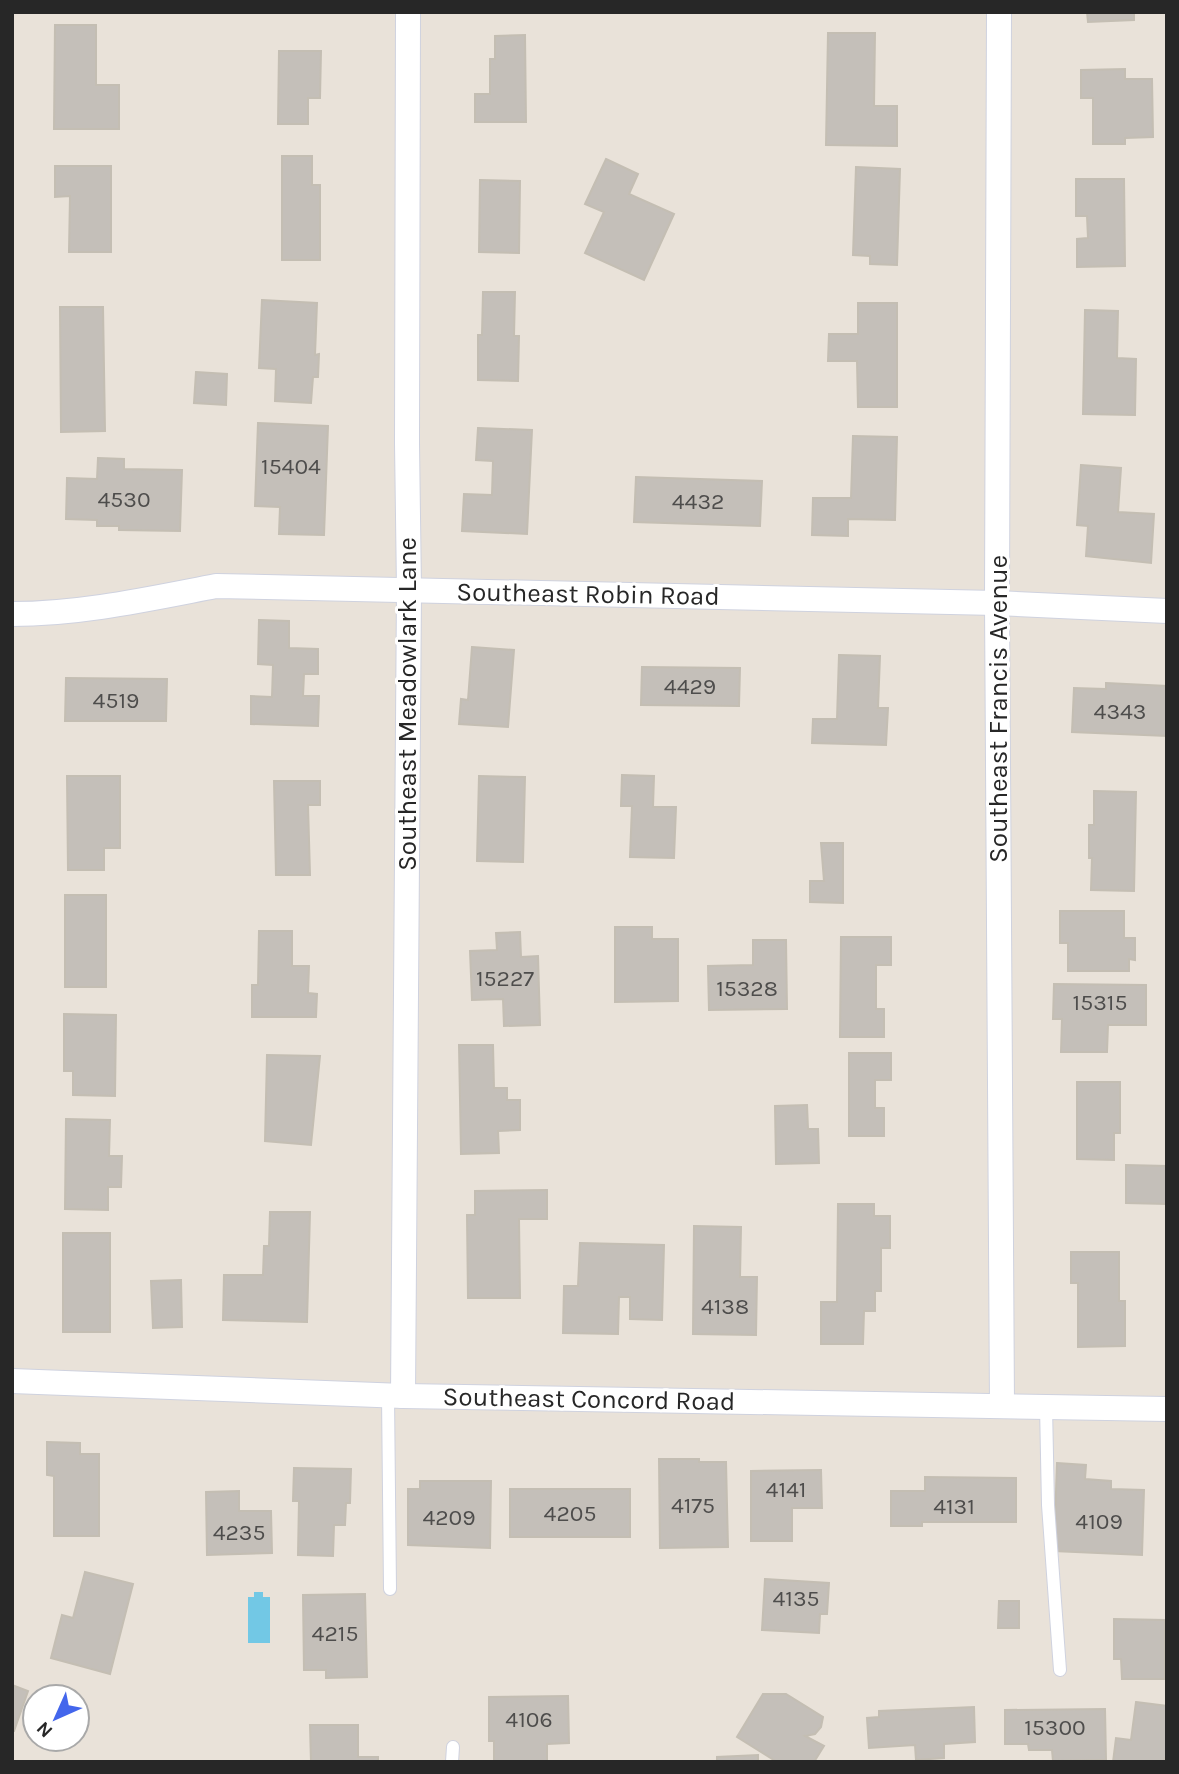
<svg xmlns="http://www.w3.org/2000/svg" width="1179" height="1774" viewBox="0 0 1179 1774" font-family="Karla,sans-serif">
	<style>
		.water { fill: #72c8e5 }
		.building { fill: #c4bfb9; stroke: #c4beb3; stroke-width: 2 }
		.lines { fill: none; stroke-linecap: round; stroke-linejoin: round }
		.lane-casing { stroke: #cfd2df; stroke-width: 14 }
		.street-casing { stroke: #cfd2df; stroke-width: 26 }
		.lane { stroke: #fff; stroke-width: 12 }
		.street { stroke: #fff; stroke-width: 24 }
		.labels { text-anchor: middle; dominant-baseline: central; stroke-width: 6; stroke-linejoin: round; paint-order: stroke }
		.number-label { font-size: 23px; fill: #4e4d4c }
		.street-label { font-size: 26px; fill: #272727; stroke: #fff }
	</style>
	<rect width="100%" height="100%" fill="#e9e2d9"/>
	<!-- water -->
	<path class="water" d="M254,1592H263V1597H270V1643H248V1597H254Z"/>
	<!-- building -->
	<g class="building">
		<path d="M1087,12H1134V20L1088,22Z"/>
		<path d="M55,25H96V85H119V129H54Z"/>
		<path d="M828,33H875L874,106H897V146L826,145Z"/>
		<path d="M525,35L526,122H475V94H490V59H495V36Z"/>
		<path d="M279,51H321L320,98H308V124H278Z"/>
		<path d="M1125,69V79H1152L1153,137L1125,138V144H1093V98H1081V70Z"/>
		<path d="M282,156H312V185H320V260H282Z"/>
		<path d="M606,159L638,174L629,194L674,214L644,280L585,253L604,212L585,204Z"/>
		<path d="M55,166H111V252H69L70,196L55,197Z"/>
		<path d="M856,167L900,169L897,265L870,264V256L853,255Z"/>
		<path d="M1076,179H1124L1125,266L1077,267V239L1088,238L1087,216H1076Z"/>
		<path d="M480,180L520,181L519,253L479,252Z"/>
		<path d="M483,292H515L514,336H519L518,381L478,380V335H482Z"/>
		<path d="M262,300L317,303L315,355L319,354L318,377H313L311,403L275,401L276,369L259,368Z"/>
		<path d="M858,303H897V407H858L857,361H828L829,334H858Z"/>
		<path d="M60,307H103L105,431L61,432Z"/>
		<path d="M1085,310L1118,311L1117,358L1136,359L1135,415L1083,414Z"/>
		<path d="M196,372L227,374L226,405L194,403Z"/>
		<path d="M258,423L328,426L324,535L279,534L280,507L255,506Z"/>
		<path d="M478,428L532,430L527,534L462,531L464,494L492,495L493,461L476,460Z"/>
		<path d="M853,436L897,437L895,520L848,519V536L812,535L813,498H851Z"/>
		<path d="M98,458L124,459V469L182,470L180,531L119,530V526H97V520L66,519L67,478L97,479Z"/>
		<path d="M1081,465L1121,468L1118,512L1154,514L1151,563L1086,556L1088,526L1077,525Z"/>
		<path d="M636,477L762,481L760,526L634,522Z"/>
		<path d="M259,620L289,621V648L318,649V674H304L303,696H319L318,726L251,724V696L272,697L273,665L258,664Z"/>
		<path d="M472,647L514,650L508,727L459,724L461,699L468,700Z"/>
		<path d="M839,655L880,656L878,708H888L886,745L812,743L813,719H837Z"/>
		<path d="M642,667L740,668L739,706L641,705Z"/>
		<path d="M66,678L167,679L166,721H65Z"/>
		<path d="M1106,683L1167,686V736L1072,732L1074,688L1106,689Z"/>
		<path d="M622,775L654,776L653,807H676L674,858L630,857L632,806H621Z"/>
		<path d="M67,776H120V848H104V870H68Z"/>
		<path d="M479,776L525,777L523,862L477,861Z"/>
		<path d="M274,781H320V805H308L310,875H276Z"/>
		<path d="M1094,791L1136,792L1134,891L1091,890L1092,858H1089V825H1094Z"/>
		<path d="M821,843H843V903L810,902V881H824Z"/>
		<rect x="65" y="895" width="41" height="92"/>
		<path d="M1060,911H1124V938H1135V960L1129,959V971H1068V943H1060Z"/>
		<path d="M615,927H652V939H678V1001L615,1002Z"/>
		<path d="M259,931H292V966H309L308,993L317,994L316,1017H252V985H258Z"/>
		<path d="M520,932L521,957L538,956L540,1025L504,1026L503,999L472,1000L470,951L497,950L496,933Z"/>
		<path d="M841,937H891V965H876V1009H884V1037H840Z"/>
		<path d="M753,940H786L787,1009L709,1010L708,966L753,965Z"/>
		<path d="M1054,984L1146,985V1025H1108L1107,1052H1061L1062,1019H1053Z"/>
		<path d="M64,1014L116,1015L115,1096L73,1095V1071H64Z"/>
		<path d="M459,1045H493L494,1088H507V1100H520V1130L498,1131L499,1153L461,1154Z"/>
		<path d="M849,1053H891V1080H875V1108H884V1136H849Z"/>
		<path d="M267,1055L320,1056L311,1145L265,1141Z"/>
		<path d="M1077,1082H1120V1133H1114V1160L1077,1159Z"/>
		<path d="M807,1105L808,1129H818L819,1163L776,1164L775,1106Z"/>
		<path d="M66,1119L110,1120L109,1156H122L121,1187H108V1210L65,1209Z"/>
		<path d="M1126,1165L1167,1166V1204L1126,1203Z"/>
		<path d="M547,1190V1219H519L520,1298H468L467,1215H475V1191Z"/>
		<path d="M838,1204H874V1216H890V1248H881V1291H875V1311H864L863,1344H821V1302H837Z"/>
		<path d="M270,1212H310L307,1322L223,1320L224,1275H263L264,1246H269Z"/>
		<path d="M694,1226L741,1227L740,1277H757L756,1335L693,1334Z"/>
		<rect x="63" y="1233" width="47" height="99"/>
		<path d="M580,1243L664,1245L662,1320L630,1319V1297H619L618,1334L563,1333L564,1286H578Z"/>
		<path d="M1071,1252H1119V1301H1125V1346L1078,1347V1283H1071Z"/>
		<path d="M181,1280L182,1327L153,1328L151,1281Z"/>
		<path d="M47,1442L80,1443V1454H99V1536H54V1476L47,1475Z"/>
		<path d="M659,1459H699V1462H726L728,1547L660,1548Z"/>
		<path d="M1057,1463L1086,1465L1085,1479L1111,1481V1489L1144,1490L1142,1555L1054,1551Z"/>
		<path d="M294,1468L351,1469L350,1503H346L345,1525H334L333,1556L298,1555L299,1501H293Z"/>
		<path d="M821,1470L822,1508H792V1541H751V1471Z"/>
		<path d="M925,1477L1016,1478V1522H922V1526H891V1491H925Z"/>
		<path d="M420,1481H491L490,1548L408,1545V1489H420Z"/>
		<rect x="510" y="1489" width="120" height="48"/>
		<path d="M239,1491V1511H271L272,1553L207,1555L206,1492Z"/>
		<path d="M85,1572L133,1584L110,1674L51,1658L62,1615L73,1618Z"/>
		<path d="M765,1579L829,1583L827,1614H820L819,1633L762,1630Z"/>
		<path d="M365,1594L367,1677L326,1678V1670H304L303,1595Z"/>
		<path d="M999,1601H1019V1628H998Z"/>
		<path d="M1114,1619L1165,1620V1679H1122L1121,1659H1114Z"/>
		<path d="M12,1685L28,1691L14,1731H12Z"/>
		<path d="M763,1694H786L823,1717L821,1727L815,1734L805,1736L824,1746L814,1762H777L737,1737Z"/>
		<path d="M568,1696L569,1743L547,1744V1762L494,1761V1741H489V1697Z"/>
		<path d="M1136,1702L1167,1706V1758H1165L1164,1762H1113L1116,1738L1131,1740Z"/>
		<path d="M974,1707L975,1742L944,1744V1758L916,1760L915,1745L869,1748L867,1718L879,1717V1711Z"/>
		<path d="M1105,1709L1106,1760L1053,1761L1052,1750H1029L1028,1744H1005V1710Z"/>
		<path d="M310,1725H358V1757H378V1762H311Z"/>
		<path d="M758,1755V1762H717V1757Z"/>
	</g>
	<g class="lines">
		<!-- lane casing -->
		<g class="lane-casing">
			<g id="lane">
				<path d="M388,1395L390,1589"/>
				<path d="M1046,1406L1048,1505L1060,1670"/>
				<path d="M452,1762L453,1747"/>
			</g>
		</g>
		<!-- street casing -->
		<g class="street-casing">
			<g id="street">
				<path d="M999,12L997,603L1002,1405"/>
				<path d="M12,614C81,614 148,599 216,586L997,603L1167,611"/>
				<path d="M12,1381L403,1396L1167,1409"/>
				<path d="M403,1396L409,590L407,443L408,12"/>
			</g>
		</g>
		<!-- lane -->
		<use href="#lane" class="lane"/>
		<!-- street -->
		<use href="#street" class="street"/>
	</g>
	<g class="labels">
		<!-- number labels -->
		<g class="number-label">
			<text x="291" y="466">15404</text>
			<text x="124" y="499">4530</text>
			<text x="698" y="501">4432</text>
			<text x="690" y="686">4429</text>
			<text x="116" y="700">4519</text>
			<text x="1120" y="711">4343</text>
			<text x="505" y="978">15227</text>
			<text x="747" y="988">15328</text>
			<text x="1100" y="1002">15315</text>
			<text x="725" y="1306">4138</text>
			<text x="786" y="1489">4141</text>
			<text x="693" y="1505">4175</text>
			<text x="954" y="1506">4131</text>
			<text x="570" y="1513">4205</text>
			<text x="449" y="1517">4209</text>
			<text x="1099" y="1521">4109</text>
			<text x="239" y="1532">4235</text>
			<text x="796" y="1598">4135</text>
			<text x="335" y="1633">4215</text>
			<text x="529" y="1719">4106</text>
			<text x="1055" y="1727">15300</text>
		</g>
		<!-- street labels -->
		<g class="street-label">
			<text transform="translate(588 594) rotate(1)">Southeast Robin Road</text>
			<text transform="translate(407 704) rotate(-90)">Southeast Meadowlark Lane</text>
			<text transform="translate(998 709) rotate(-90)">Southeast Francis Avenue</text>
			<text transform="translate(589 1399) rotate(1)">Southeast Concord Road</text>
		</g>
	</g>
	<!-- border -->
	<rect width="1179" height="1774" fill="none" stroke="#272727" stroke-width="28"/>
	<!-- north arrow -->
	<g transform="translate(56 1718) rotate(225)"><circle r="33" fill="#ffffff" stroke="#a9a9a9" stroke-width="2"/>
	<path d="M0-5L12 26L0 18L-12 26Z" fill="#4366ec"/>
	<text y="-10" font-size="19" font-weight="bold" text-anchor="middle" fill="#272727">N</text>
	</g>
</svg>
